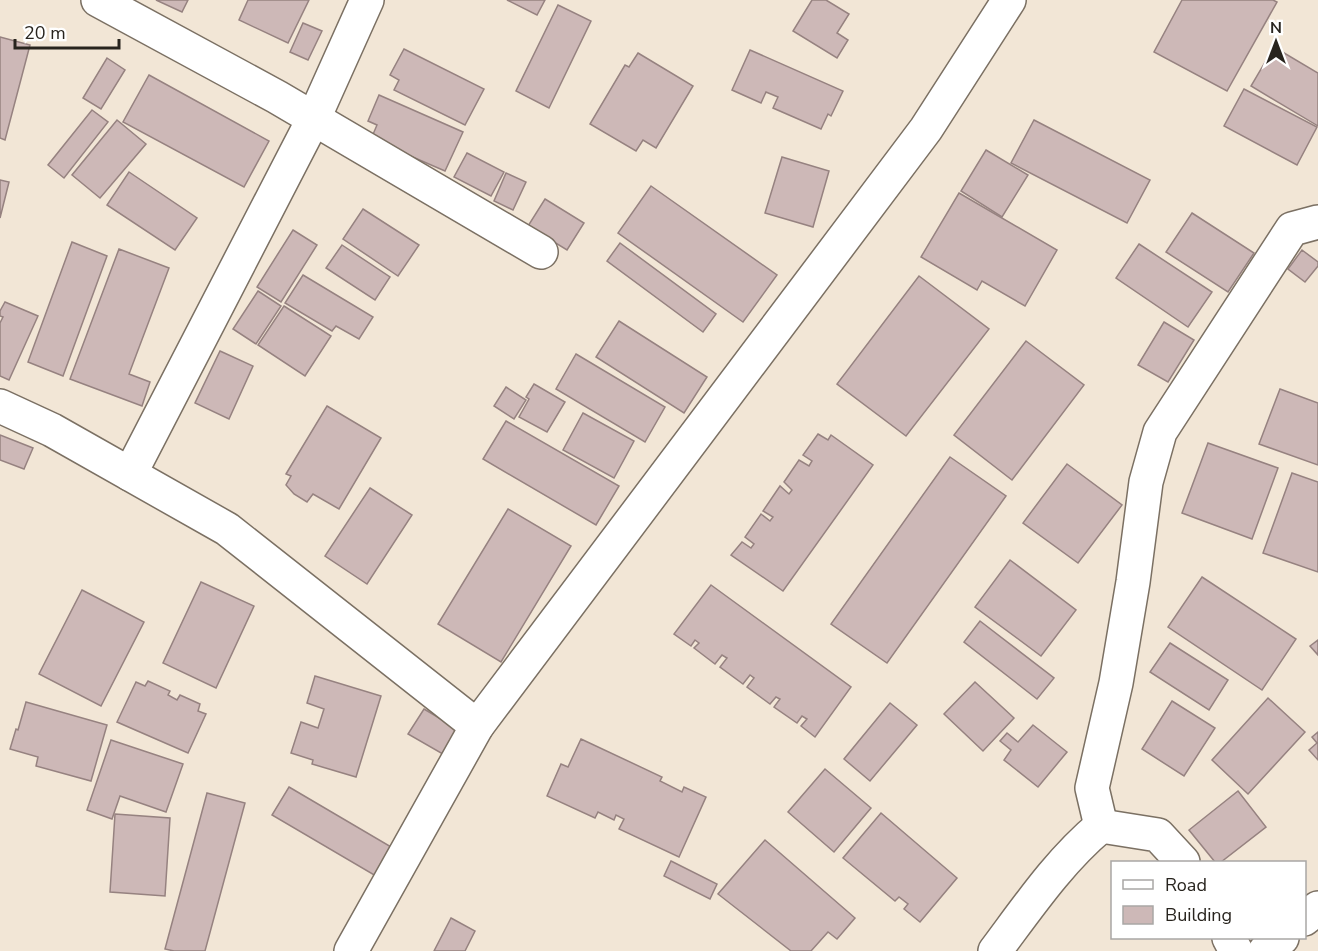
<svg xmlns="http://www.w3.org/2000/svg" width="1318" height="951" viewBox="0 0 1318 951" font-family="'Nunito Sans',sans-serif">
	<style>
		.building { fill: #cdb8b7; stroke: #968280; stroke-width: 1.5 }
		.lines { fill: none; stroke-linecap: round; stroke-linejoin: round }
		.street-casing { stroke: #7b7063; stroke-width: 36 }
		.street { stroke: #fff; stroke-width: 33 }
	</style>
	<rect width="100%" height="100%" fill="#f2e6d6"/>
	<!-- building -->
	<g class="building">
		<path d="M156,0H188L182,12Z"/>
		<path d="M248,0H309L288,43L239,20Z"/>
		<path d="M507,0H545L537,15Z"/>
		<path d="M812,0H826L849,14L837,33L848,40L837,58L793,31Z"/>
		<path d="M1182,0H1273L1277,2L1227,91L1154,52Z"/>
		<path d="M558,5L591,21L549,108L516,91Z"/>
		<path d="M303,23L322,31L308,60L290,52Z"/>
		<path d="M0,37L30,45L5,140L0,138Z"/>
		<path d="M1274,47L1318,73V126L1251,86Z"/>
		<path d="M404,49L484,89L465,125L394,90L399,80L390,75Z"/>
		<path d="M750,50L843,91L831,116L828,114L821,129L773,108L778,97L766,92L761,103L732,90Z"/>
		<path d="M638,53L693,86L656,148L643,140L636,151L590,124L625,65L629,67Z"/>
		<path d="M107,58L125,70L101,109L83,98Z"/>
		<path d="M149,75L269,141L244,187L123,122Z"/>
		<path d="M1244,89L1317,127L1297,165L1224,126Z"/>
		<path d="M379,95L463,132L445,171L371,139L377,125L368,121Z"/>
		<path d="M92,110L108,122L64,178L48,165Z"/>
		<path d="M117,120L146,144L100,198L72,175Z"/>
		<path d="M1034,120L1150,180L1127,223L1011,163Z"/>
		<path d="M986,150L1028,175L1002,217L961,191Z"/>
		<path d="M467,153L504,172L491,196L454,177Z"/>
		<path d="M782,157L829,171L813,227L765,213Z"/>
		<path d="M129,172L197,218L175,250L107,205Z"/>
		<path d="M506,173L526,182L513,210L494,201Z"/>
		<path d="M0,180L9,182L0,218Z"/>
		<path d="M651,186L777,275L743,322L618,233Z"/>
		<path d="M959,193L1057,250L1025,306L982,281L977,290L921,257Z"/>
		<path d="M545,199L584,223L567,250L528,226Z"/>
		<path d="M363,209L419,245L398,276L343,239Z"/>
		<path d="M1192,213L1254,253L1228,292L1166,252Z"/>
		<path d="M293,230L317,245L281,302L257,287Z"/>
		<path d="M72,242L107,256L63,376L28,362Z"/>
		<path d="M620,243L716,314L703,332L607,261Z"/>
		<path d="M1139,244L1212,292L1188,327L1116,278Z"/>
		<path d="M342,245L390,277L375,300L326,268Z"/>
		<path d="M119,249L169,268L129,374L150,382L142,406L70,379Z"/>
		<path d="M1302,250L1318,262V266L1305,282L1288,269Z"/>
		<path d="M303,275L373,317L359,339L336,326L332,331L285,303Z"/>
		<path d="M919,276L989,329L906,436L837,384Z"/>
		<path d="M258,291L281,306L256,344L233,329Z"/>
		<path d="M5,302L38,316L9,380L0,376V323L3,317L0,316V311Z"/>
		<path d="M284,306L331,336L305,376L258,345Z"/>
		<path d="M619,321L707,377L684,413L596,357Z"/>
		<path d="M1164,322L1194,340L1168,382L1138,365Z"/>
		<path d="M1026,341L1084,385L1012,480L954,435Z"/>
		<path d="M220,351L253,366L229,419L195,403Z"/>
		<path d="M576,354L665,407L645,442L556,389Z"/>
		<path d="M534,384L565,402L547,432L519,417L529,399L526,397Z"/>
		<path d="M506,387L526,400L514,419L494,406Z"/>
		<path d="M1280,389L1318,403V465L1259,444Z"/>
		<path d="M327,406L381,438L339,509L313,494L307,502L294,494L286,485L291,476L286,474Z"/>
		<path d="M583,413L634,441L614,478L563,450Z"/>
		<path d="M506,421L619,486L596,525L483,459Z"/>
		<path d="M818,434L828,440L831,435L873,465L783,591L731,555L742,542L751,548L754,544L745,537L761,514L770,521L773,517L763,511L780,486L789,494L792,490L784,482L799,460L809,466L812,461L803,455Z"/>
		<path d="M0,435L33,448L24,469L0,460Z"/>
		<path d="M1208,443L1278,468L1252,539L1182,513Z"/>
		<path d="M950,457L1006,496L887,663L831,624Z"/>
		<path d="M1067,464L1122,505L1078,563L1023,523Z"/>
		<path d="M1292,473L1318,482V572L1263,553Z"/>
		<path d="M370,488L412,515L367,584L325,556Z"/>
		<path d="M508,509L571,546L501,662L438,624Z"/>
		<path d="M1010,560L1076,610L1041,656L975,607Z"/>
		<path d="M1202,577L1296,639L1262,690L1168,627Z"/>
		<path d="M201,582L254,606L216,688L163,663Z"/>
		<path d="M711,585L851,687L815,737L801,726L807,719L802,716L797,723L774,707L780,699L776,697L770,704L747,687L754,678L750,675L743,684L720,667L727,658L722,655L715,664L694,648L699,643L695,640L691,646L674,634Z"/>
		<path d="M82,590L144,622L101,706L39,674Z"/>
		<path d="M980,621L1054,678L1037,699L964,642Z"/>
		<path d="M1318,640V655L1310,646Z"/>
		<path d="M1170,643L1228,680L1209,710L1150,672Z"/>
		<path d="M315,676L381,696L356,777L312,764L313,760L291,753L301,722L318,728L324,709L307,703Z"/>
		<path d="M148,681L170,691L168,695L177,700L180,695L200,704L198,711L206,714L188,753L117,722L136,682L145,686Z"/>
		<path d="M975,682L1014,718L983,751L944,714Z"/>
		<path d="M1268,698L1305,732L1248,794L1212,760Z"/>
		<path d="M1172,701L1215,728L1184,776L1142,749Z"/>
		<path d="M26,702L107,725L91,781L36,766L38,757L10,749L16,729L18,730Z"/>
		<path d="M890,703L917,725L870,781L844,759Z"/>
		<path d="M424,709L463,732L448,757L408,734Z"/>
		<path d="M1033,725L1067,752L1038,787L1004,760L1011,750L1000,741L1007,733L1018,742Z"/>
		<path d="M1318,732V760L1309,750L1317,743L1312,737Z"/>
		<path d="M581,739L662,777L660,781L682,792L684,787L706,797L679,857L619,829L624,819L616,815L614,820L598,812L595,818L547,796L561,764L568,767Z"/>
		<path d="M111,740L183,764L166,812L120,796L112,819L87,810Z"/>
		<path d="M825,769L871,808L834,852L788,812Z"/>
		<path d="M289,787L398,851L381,879L272,815Z"/>
		<path d="M1238,791L1266,827L1221,862H1215L1189,830Z"/>
		<path d="M207,793L245,803L205,951H174L165,949Z"/>
		<path d="M881,813L957,878L920,922L904,909L908,904L899,897L895,901L843,858Z"/>
		<path d="M115,814L170,818L165,896L110,892Z"/>
		<path d="M765,840L855,918L837,939L828,932L811,951H791L718,894Z"/>
		<path d="M671,861L717,884L710,899L664,876Z"/>
		<path d="M451,918L475,931L465,951H434Z"/>
	</g>
	<g class="lines">
		<!-- street casing -->
		<g class="street-casing">
			<g id="street">
				<path d="M98,0L277,97L541,252"/>
				<path d="M0,406L52,430L227,529L477,726"/>
				<path d="M130,474L314,118L367,0"/>
				<path d="M1101,826L1092,788L1116,683L1133,582L1146,482L1160,432L1292,229L1318,222"/>
				<path d="M1101,826L1158,835L1183,862"/>
				<path d="M1304,919L1318,908"/>
				<path d="M1229,938L1236,951"/>
				<path d="M351,951L477,726L926,129L1009,0"/>
				<path d="M995,951C1028,907 1059,861 1101,826"/>
				<path d="M1265,951L1282,938"/>
			</g>
		</g>
		<!-- street -->
		<use href="#street" class="street"/>
	</g>
	<!-- legend -->
	<rect x="1111" y="861" width="195" height="78" fill="#ffffff" stroke="#a9a7a5" stroke-width="1.5"/>
	<rect x="1123" y="880" width="30" height="9" fill="#ffffff" stroke="#a9a7a5" stroke-width="1.5"/>
	<text x="1165" y="891" font-size="18" fill="#28241e">Road</text>
	<rect x="1123" y="906" width="30" height="18" fill="#cdb8b7" stroke="#a9a7a5" stroke-width="1.5"/>
	<text x="1165" y="921" font-size="18" fill="#28241e">Building</text>
	<!-- north arrow -->
	<g transform="translate(1276 42)" stroke="#ffffff" stroke-width="4.5" paint-order="stroke">
	<path d="M0-4.5L10 22L0 15L-10 22Z" fill="#28241e"/>
	<text y="-9" font-size="16" font-weight="bold" text-anchor="middle" fill="#28241e">N</text>
	</g>
	<!-- scale -->
	<path d="M15 39v9h104v-9" fill="none" stroke="#28241e" stroke-width="3"/>
	<text x="24" y="39" font-size="18" fill="#28241e" stroke="#ffffff" stroke-width="4.5" paint-order="stroke">20 m</text>
</svg>
